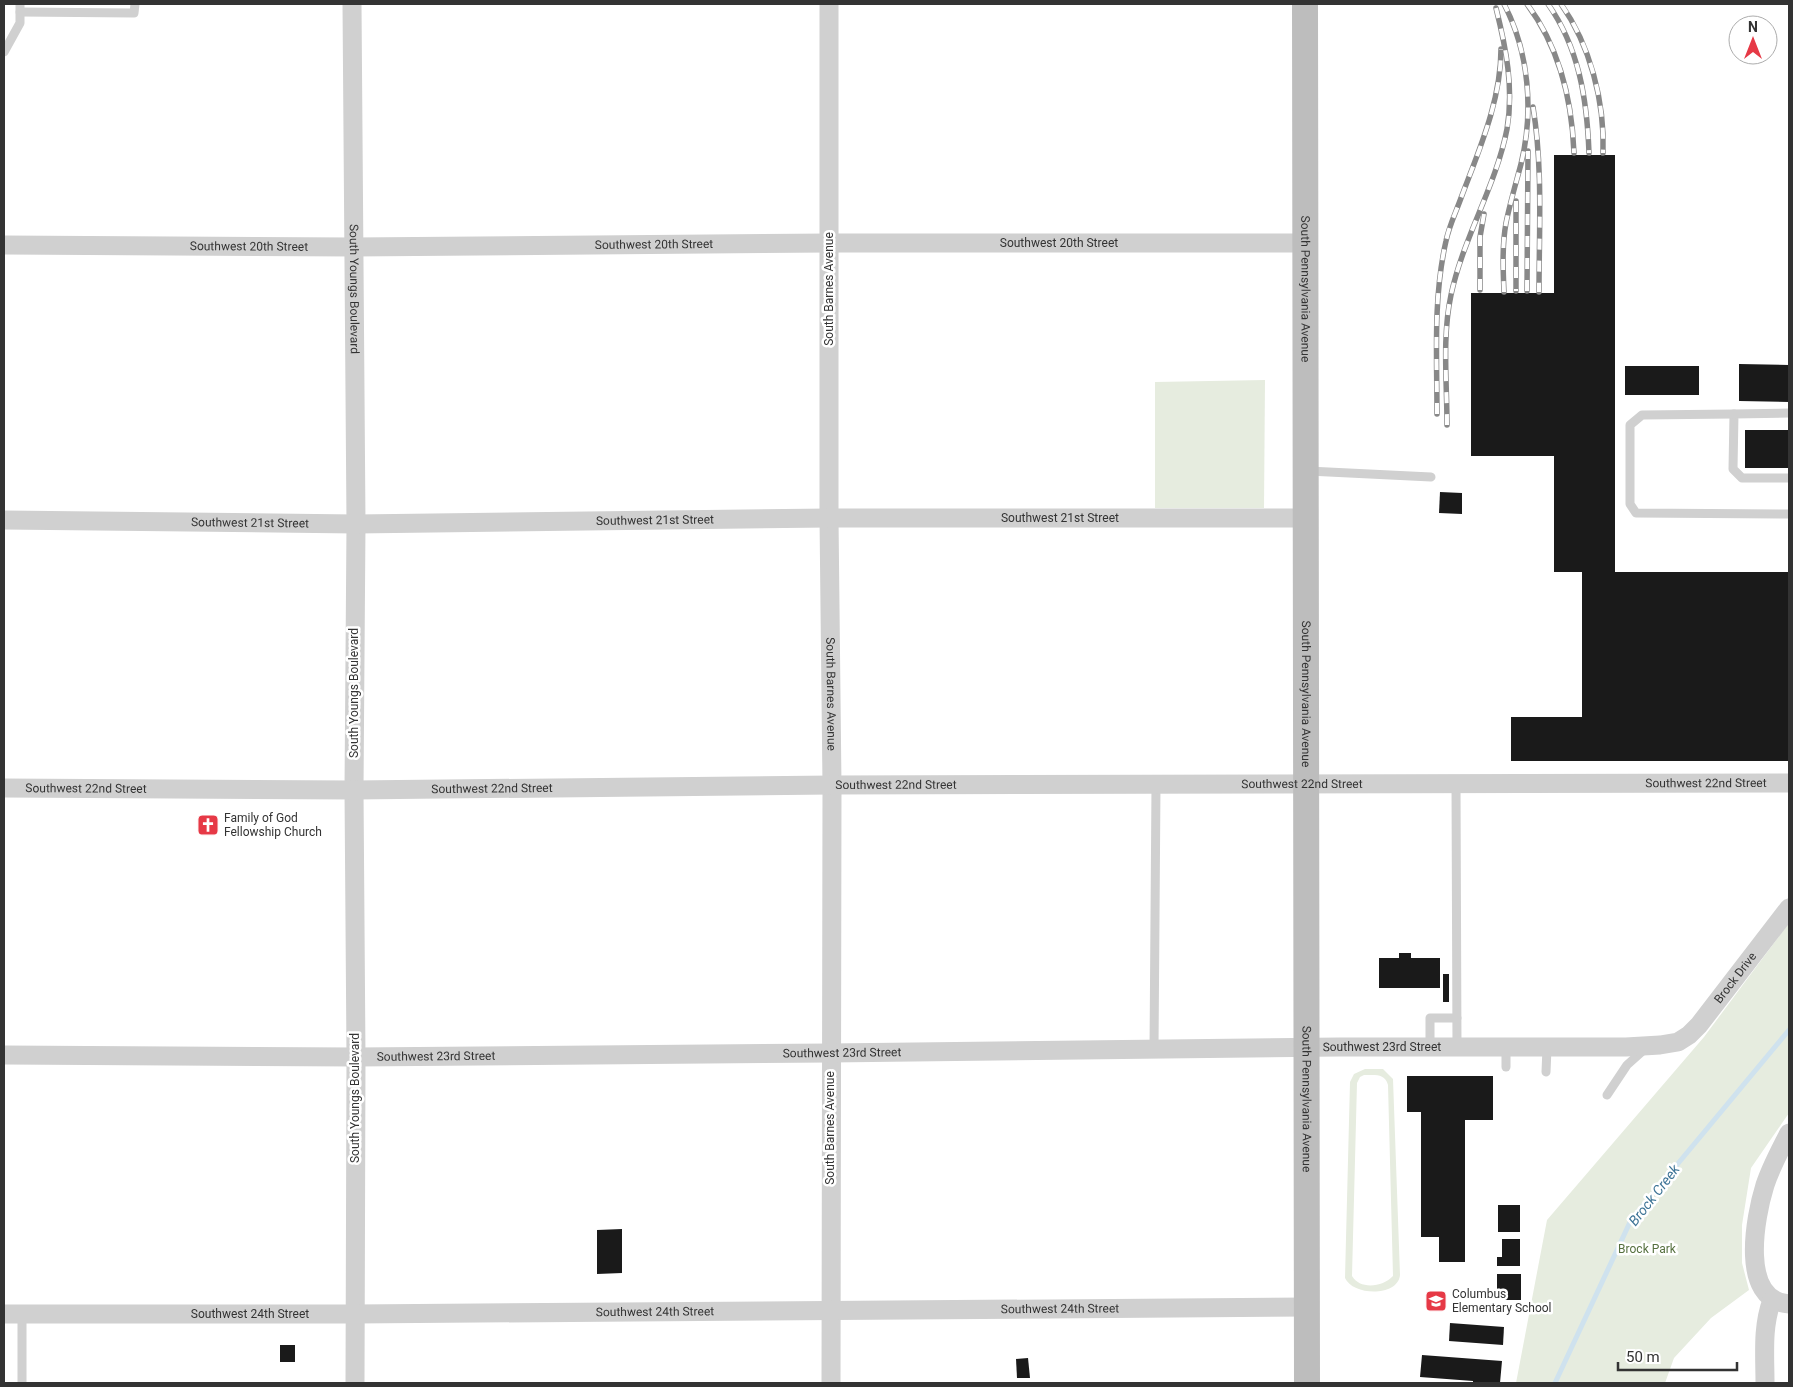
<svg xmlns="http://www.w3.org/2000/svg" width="1793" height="1387" viewBox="0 0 1793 1387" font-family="Roboto,sans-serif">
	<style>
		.green { fill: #e6ecdf; fill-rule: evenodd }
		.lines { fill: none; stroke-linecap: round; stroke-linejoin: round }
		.stream { stroke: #cfe2ee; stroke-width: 5 }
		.building { fill: #1a1a1a }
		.service { stroke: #d0d0d0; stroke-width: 9 }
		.minor { stroke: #d0d0d0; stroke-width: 19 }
		.secondary { stroke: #bdbdbd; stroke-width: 26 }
		.rail-casing { stroke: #888; stroke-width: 5.5 }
		.rail { stroke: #fff; stroke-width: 4; stroke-dasharray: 11; stroke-linecap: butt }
		.labels { text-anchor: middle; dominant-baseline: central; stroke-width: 5; stroke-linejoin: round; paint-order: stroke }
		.street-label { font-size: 12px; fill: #333; stroke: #fff }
		.poi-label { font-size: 12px; fill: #333; stroke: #fff; text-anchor: start }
		.park-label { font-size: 12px; fill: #56703f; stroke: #fff }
		.water-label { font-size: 14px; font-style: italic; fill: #3f7597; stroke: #fff }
	</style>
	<rect width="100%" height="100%" fill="#fff"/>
	<!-- green -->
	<g class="green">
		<path d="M1265,380L1264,508H1155V382Z"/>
		<path d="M1789,923V1113L1751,1168L1742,1225V1263L1749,1290L1711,1318L1674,1358L1665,1383H1516L1547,1220L1704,1037Z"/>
		<path d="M1365,1069H1383L1393,1079L1400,1275C1398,1297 1353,1296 1345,1278L1350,1082L1354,1074ZM1364,1075C1375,1075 1385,1073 1388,1085L1393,1276C1383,1287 1360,1290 1352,1276L1357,1083L1360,1077Z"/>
	</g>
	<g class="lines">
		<!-- stream -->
		<path class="stream" d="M1555,1383L1631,1220L1789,1030"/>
	</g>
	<!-- building -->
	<g class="building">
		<path d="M1554,155H1615V572H1789V761H1511V717H1582V572H1554V456H1471V293H1554Z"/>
		<path d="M1739,364L1789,365V402L1739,401Z"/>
		<rect x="1625" y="366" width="74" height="29"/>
		<rect x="1745" y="430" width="44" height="38"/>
		<path d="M1440,492L1462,493V514L1439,513Z"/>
		<path d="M1399,953H1411V958H1440V988H1379V958H1399Z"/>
		<rect x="1443" y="974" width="6" height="28"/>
		<path d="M1407,1076H1493V1120H1465V1262H1439V1237H1421V1112H1407Z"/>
		<rect x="1498" y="1205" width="22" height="27"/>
		<path d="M622,1229V1273L597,1274V1230Z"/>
		<path d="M1502,1239H1520V1266H1497V1257H1502Z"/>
		<rect x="1497" y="1274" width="24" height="26"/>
		<path d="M1450,1323L1504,1327L1503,1345L1449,1341Z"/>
		<rect x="280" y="1345" width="15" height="17"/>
		<path d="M1422,1355L1502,1361L1500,1383H1473V1381L1420,1377Z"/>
		<path d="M1028,1358L1030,1378H1017L1016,1359Z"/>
	</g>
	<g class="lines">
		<!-- service -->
		<g class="service">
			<path d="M20,12L134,13L135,4"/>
			<path d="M4,52L20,23V4"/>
			<path d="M1789,413L1734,414L1733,469L1742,478H1789"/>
			<path d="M1734,414L1642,415L1630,425V504L1636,513L1789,514"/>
			<path d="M1308,471L1431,477"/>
			<path d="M1456,784L1457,1048"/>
			<path d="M1430,1048V1018H1457"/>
			<path d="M1154,1049L1156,785"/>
			<path d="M1506,1067V1048"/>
			<path d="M1546,1072L1547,1048"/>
			<path d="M1607,1095L1627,1065L1646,1048"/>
			<path d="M22,1383V1314"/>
		</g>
		<!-- minor -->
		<g class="minor">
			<path id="s1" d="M352,4L356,524L354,790L356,1057L355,1383"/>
			<path id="s2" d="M829,4V518L832,785L831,1383"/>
			<path id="s3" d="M4,245L353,247L829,243H1305"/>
			<path id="s4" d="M4,520L356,524L829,518H1306"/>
			<path id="s5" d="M4,788L354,790L832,785L1789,783"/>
			<path id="s6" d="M4,1055L356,1057L830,1053L1339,1047H1626L1660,1045L1678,1042L1689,1035L1699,1025L1789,908"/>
			<path d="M1789,1133C1780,1150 1771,1167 1765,1185C1755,1217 1739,1301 1789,1304"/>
			<path id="s7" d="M4,1314H355L1307,1307"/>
			<path d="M1765,1383C1765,1355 1762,1327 1772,1300"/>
		</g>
		<!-- secondary -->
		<path class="secondary" id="s8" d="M1305,4L1307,1383"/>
		<!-- rail casing -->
		<g class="rail-casing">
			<g id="rail">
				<path d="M1527,4C1559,47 1572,99 1574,153"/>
				<path d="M1548,4C1579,48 1587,99 1589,153"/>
				<path d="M1561,4C1590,45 1605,102 1603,153"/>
				<path d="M1533,107C1543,168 1539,230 1539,292"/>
				<path d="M1516,201V291"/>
				<path d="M1480,290V237L1484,214"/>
				<path d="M1527,291L1528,151"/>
				<path d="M1504,292C1503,269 1502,245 1506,223C1510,203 1516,183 1521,164C1534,111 1529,52 1504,4"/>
				<path d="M1437,414C1437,357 1433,298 1446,241C1449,226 1456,212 1461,198C1479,150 1501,101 1501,49"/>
				<path d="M1447,425C1447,382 1442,337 1451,295C1463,238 1496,186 1507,129C1514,88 1506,48 1496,8"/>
			</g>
		</g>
		<!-- rail -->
		<use href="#rail" class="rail"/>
	</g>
	<!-- icons -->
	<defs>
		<g id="church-square" transform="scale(1.125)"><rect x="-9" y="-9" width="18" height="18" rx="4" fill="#e63946" stroke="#fff"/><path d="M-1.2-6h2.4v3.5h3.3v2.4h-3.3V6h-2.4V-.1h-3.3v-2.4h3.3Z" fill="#fff"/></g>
		<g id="school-square" transform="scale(1.125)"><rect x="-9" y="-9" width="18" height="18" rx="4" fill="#e63946" stroke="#fff"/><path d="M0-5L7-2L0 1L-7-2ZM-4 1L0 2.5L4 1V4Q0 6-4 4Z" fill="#fff"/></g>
	</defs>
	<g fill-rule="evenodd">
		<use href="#church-square" x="208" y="825"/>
		<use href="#school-square" x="1436" y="1301"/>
	</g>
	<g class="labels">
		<!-- street labels -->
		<g class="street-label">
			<text stroke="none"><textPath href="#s3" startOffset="1055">Southwest 20th Street</textPath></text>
			<text stroke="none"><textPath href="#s3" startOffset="650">Southwest 20th Street</textPath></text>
			<text stroke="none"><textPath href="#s3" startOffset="245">Southwest 20th Street</textPath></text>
			<text stroke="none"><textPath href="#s1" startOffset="285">South Youngs Boulevard</textPath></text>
			<text transform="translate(829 289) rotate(-90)">South Barnes Avenue</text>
			<text stroke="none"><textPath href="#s8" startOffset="285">South Pennsylvania Avenue</textPath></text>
			<text stroke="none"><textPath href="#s4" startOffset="1056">Southwest 21st Street</textPath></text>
			<text stroke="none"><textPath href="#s4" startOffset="651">Southwest 21st Street</textPath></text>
			<text stroke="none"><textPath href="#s4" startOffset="246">Southwest 21st Street</textPath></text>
			<text transform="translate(354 693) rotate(-90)">South Youngs Boulevard</text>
			<text stroke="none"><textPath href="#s2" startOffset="690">South Barnes Avenue</textPath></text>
			<text stroke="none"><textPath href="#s8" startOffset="690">South Pennsylvania Avenue</textPath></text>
			<text stroke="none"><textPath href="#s5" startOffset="1702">Southwest 22nd Street</textPath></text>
			<text stroke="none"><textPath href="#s5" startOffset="1298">Southwest 22nd Street</textPath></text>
			<text stroke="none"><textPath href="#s5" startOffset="892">Southwest 22nd Street</textPath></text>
			<text stroke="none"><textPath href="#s5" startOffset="82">Southwest 22nd Street</textPath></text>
			<text stroke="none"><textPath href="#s5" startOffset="488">Southwest 22nd Street</textPath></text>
			<text stroke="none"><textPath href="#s6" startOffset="1761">Brock Drive</textPath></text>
			<text stroke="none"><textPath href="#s6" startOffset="1378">Southwest 23rd Street</textPath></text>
			<text stroke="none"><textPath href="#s6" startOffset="838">Southwest 23rd Street</textPath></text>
			<text stroke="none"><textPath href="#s6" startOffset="432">Southwest 23rd Street</textPath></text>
			<text transform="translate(355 1098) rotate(-90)">South Youngs Boulevard</text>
			<text stroke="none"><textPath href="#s8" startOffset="1095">South Pennsylvania Avenue</textPath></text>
			<text transform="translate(830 1128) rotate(-90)">South Barnes Avenue</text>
			<text stroke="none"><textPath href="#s7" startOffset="1056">Southwest 24th Street</textPath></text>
			<text stroke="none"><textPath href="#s7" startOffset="651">Southwest 24th Street</textPath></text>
			<text stroke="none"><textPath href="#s7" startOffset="246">Southwest 24th Street</textPath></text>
		</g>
		<!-- poi labels -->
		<g class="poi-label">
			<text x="224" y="818">Family of God<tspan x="224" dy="14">Fellowship Church</tspan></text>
			<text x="1452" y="1294">Columbus<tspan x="1452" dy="14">Elementary School</tspan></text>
		</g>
		<!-- park labels -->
		<g class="park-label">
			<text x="1647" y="1249">Brock Park</text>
		</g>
		<!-- water labels -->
		<g class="water-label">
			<text transform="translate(1654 1195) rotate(-52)">Brock Creek</text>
		</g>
	</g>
	<!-- border -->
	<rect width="1793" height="1387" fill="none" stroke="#333333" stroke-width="10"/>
	<!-- north arrow -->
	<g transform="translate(1753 40)"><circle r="24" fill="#ffffff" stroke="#adadad"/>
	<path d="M0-4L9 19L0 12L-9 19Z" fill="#e63946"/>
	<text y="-8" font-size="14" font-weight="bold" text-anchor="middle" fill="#333333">N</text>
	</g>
	<!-- scale -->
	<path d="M1618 1362v8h119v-8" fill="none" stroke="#333333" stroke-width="2.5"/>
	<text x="1626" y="1362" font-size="15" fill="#333333" stroke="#ffffff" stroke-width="4" paint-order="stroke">50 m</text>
</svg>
